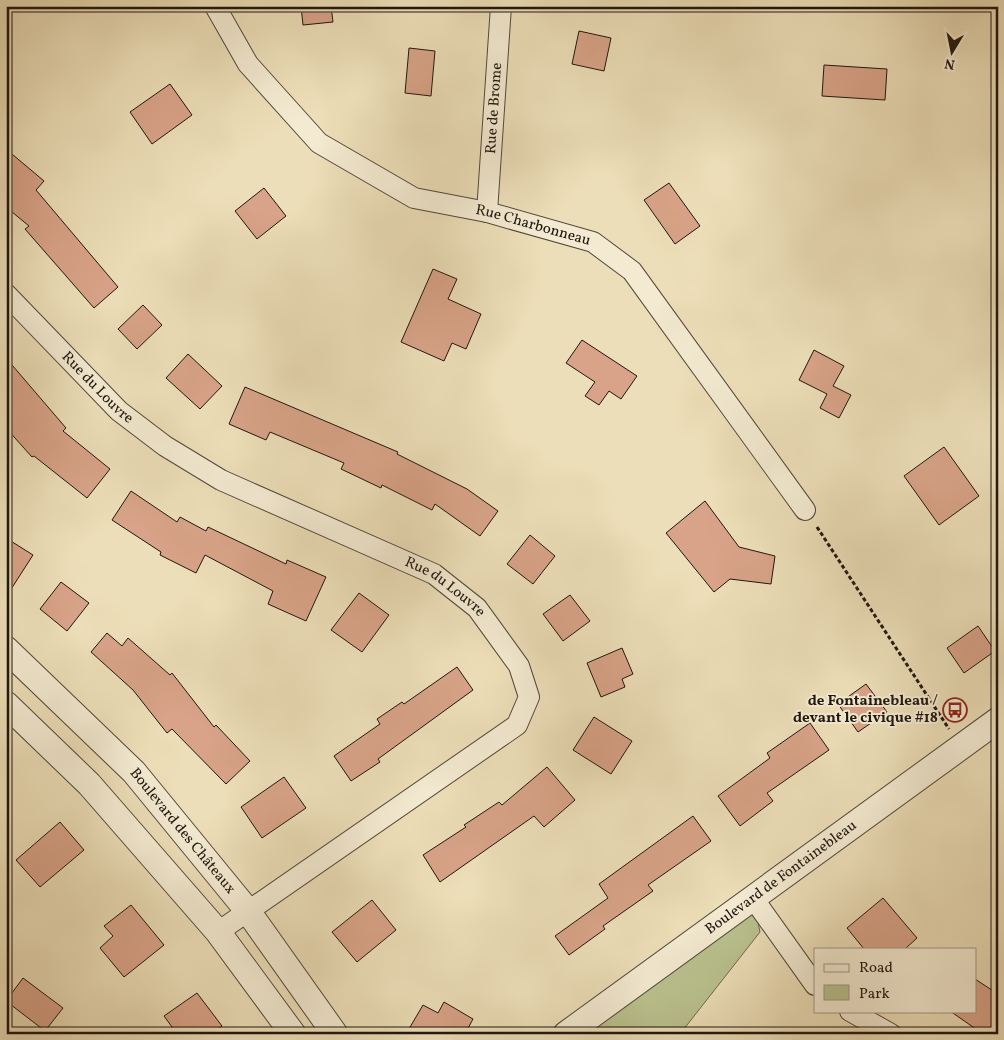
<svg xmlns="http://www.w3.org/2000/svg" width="1004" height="1040" viewBox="0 0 1004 1040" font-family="Vollkorn,serif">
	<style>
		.green { fill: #b9c18e; stroke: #6c6c4e }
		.building { fill: #d8a388; stroke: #1f160f }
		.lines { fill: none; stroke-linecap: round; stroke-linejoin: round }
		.minor-casing { stroke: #524839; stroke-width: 22 }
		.tertiary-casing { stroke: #524839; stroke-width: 27 }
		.path { stroke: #1f160f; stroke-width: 3; stroke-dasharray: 4 2.5; stroke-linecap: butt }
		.minor { stroke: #f3ead1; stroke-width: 20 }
		.tertiary { stroke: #f3ead1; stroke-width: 25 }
		.labels { text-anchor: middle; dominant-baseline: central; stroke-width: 4; stroke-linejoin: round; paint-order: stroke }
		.street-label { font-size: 15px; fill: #1f160f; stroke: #f3ead1 }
		.poi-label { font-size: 15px; font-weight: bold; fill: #1f160f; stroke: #f3ead1; text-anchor: end }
	</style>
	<rect width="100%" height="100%" fill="#ecdeb8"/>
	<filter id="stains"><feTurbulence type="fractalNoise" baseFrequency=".004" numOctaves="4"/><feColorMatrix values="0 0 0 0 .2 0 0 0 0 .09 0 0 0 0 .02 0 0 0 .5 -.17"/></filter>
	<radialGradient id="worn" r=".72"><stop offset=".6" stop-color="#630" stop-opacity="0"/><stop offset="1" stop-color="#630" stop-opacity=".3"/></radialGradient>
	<!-- green -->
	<path class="green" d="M753,898L760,932L680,1034H562Z"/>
	<!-- building -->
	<g class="building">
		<path d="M301,6H331L333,22L303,25Z"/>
		<path d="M579,31L611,38L604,71L572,64Z"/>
		<path d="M409,48L435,51L431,96L405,93Z"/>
		<path d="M824,65L887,69L885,100L822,96Z"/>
		<path d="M170,84L192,115L152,144L130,112Z"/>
		<path d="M6,149L44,181L36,190L118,287L94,308L25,229L29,226L6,207Z"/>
		<path d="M669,183L700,226L675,244L644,200Z"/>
		<path d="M264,188L286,216L257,239L235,211Z"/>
		<path d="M433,269L457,279L448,299L481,314L466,349L452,343L444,361L401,342Z"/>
		<path d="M143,305L162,325L137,349L118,329Z"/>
		<path d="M582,340L637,376L621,399L609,391L599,405L585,396L595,382L566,363Z"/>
		<path d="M814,350L844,366L833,386L851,395L839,418L820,408L827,394L799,380Z"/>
		<path d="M188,354L222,386L200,409L166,378Z"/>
		<path d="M6,358L66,428L63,431L110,469L87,498L34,456L32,457L6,428Z"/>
		<path d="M245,387L398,452L397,454L467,489L498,511L480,536L435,504L432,510L382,485L381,488L341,469L344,463L270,432L266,440L229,424Z"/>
		<path d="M944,447L979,496L939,525L904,476Z"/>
		<path d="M131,491L177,522L180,517L206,531L208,527L286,564L287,560L326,577L306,621L268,604L273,591L205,555L196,573L160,555L161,552L112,520Z"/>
		<path d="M705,501L739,547L775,556L771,584L730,579L714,592L666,533Z"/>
		<path d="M530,535L555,556L533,584L507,564Z"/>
		<path d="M6,538L33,555L6,597Z"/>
		<path d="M61,582L89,603L67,631L40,609Z"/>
		<path d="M359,593L389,615L362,652L331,630Z"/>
		<path d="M570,595L590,621L563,641L543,614Z"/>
		<path d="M978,626L995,651L964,673L947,648Z"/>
		<path d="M107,633L122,646L128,638L170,675L172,673L214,727L216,725L250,761L226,784L172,729L167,733L133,690L91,652Z"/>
		<path d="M622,648L633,674L622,679L625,687L601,697L587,663Z"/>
		<path d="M457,667L473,690L378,759L380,762L351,781L334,756L380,724L377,719L402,702L404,704Z"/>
		<path d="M866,684L887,712L858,732L838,704Z"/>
		<path d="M594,717L632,741L611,774L573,750Z"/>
		<path d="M810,723L829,750L767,793L773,801L740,826L718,796L770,758L767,753Z"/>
		<path d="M547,767L575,800L544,827L534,816L440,882L423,855L466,827L464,825L499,802L502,805Z"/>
		<path d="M284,777L306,808L262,838L241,807Z"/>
		<path d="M693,816L711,841L648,885L653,891L603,926L605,929L569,955L555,936L608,898L599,884Z"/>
		<path d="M60,822L84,850L40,887L16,860Z"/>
		<path d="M883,898L917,938L905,949H864L847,928Z"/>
		<path d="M372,900L396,930L357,962L332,932Z"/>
		<path d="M131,905L164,945L124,977L100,948L113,936L104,926Z"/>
		<path d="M23,978L63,1008L45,1031L6,1001Z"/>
		<path d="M975,979L998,994V1027L993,1034H983L950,1011H975Z"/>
		<path d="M197,993L222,1026L211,1034H177L164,1016Z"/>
		<path d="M444,1002L473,1019L465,1034H406L423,1005L438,1013Z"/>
	</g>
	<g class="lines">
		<!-- minor casing -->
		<g class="minor-casing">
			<g id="minor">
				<path id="s1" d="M215,6L248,64L319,143L414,198L487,212L593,242L632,271L805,510"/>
				<path id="s2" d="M487,212L501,6"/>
				<path id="s3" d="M6,294L119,411L165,446L221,480L434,574L477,608L519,666L529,697L517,725L218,932"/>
				<path d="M753,898L815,985"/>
				<path d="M850,1011L891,1034"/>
			</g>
		</g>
		<!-- tertiary casing -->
		<g class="tertiary-casing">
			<g id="tertiary">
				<path id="s4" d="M6,649L134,772L247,910L335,1034"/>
				<path d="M6,704L89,784L218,932L293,1034"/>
				<path id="s5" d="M566,1034L998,720"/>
			</g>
		</g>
		<!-- path -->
		<path class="path" d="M817,527L949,729"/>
		<!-- minor -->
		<use href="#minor" class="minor"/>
		<!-- tertiary -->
		<use href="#tertiary" class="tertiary"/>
	</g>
	<!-- icons -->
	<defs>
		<g id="bus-ring" transform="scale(1.25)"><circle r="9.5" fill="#f3ead1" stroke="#8f2418" stroke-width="1.5"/><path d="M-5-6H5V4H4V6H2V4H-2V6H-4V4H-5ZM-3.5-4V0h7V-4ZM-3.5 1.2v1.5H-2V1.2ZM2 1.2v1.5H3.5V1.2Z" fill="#8f2418"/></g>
	</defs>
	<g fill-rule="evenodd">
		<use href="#bus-ring" x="955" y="710"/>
	</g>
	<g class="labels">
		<!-- street labels -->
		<g class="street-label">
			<text stroke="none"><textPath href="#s2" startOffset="104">Rue de Brome</textPath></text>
			<text stroke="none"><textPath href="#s1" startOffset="405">Rue Charbonneau</textPath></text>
			<text stroke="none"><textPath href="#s3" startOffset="131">Rue du Louvre</textPath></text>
			<text stroke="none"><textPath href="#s3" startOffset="535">Rue du Louvre</textPath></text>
			<text stroke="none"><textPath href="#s4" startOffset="254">Boulevard des Châteaux</textPath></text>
			<text stroke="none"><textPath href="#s5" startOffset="266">Boulevard de Fontainebleau</textPath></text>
		</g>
		<!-- poi labels -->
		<g class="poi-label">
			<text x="938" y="701">de Fontainebleau /<tspan x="938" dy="17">devant le civique #18</tspan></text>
		</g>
	</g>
	<!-- margin -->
	<rect width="1004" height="1040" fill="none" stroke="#ecdeb8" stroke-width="25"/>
	<rect x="8" y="8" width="989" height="1025" fill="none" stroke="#1f160f" stroke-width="2.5"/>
	<rect x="12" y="12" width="979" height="1015" fill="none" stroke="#1f160f"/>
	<!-- legend -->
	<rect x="814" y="948" width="162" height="65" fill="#f3ead1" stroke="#9e9583"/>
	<rect x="824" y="964" width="25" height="8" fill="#f3ead1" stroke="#9e9583"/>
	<text x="859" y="972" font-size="15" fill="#1f160f">Road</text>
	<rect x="824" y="985" width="25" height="15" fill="#b9c18e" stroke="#9e9583"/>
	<text x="859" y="998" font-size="15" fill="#1f160f">Park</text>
	<!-- north arrow -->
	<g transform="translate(952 52) rotate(190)" stroke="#f3ead1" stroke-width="4" paint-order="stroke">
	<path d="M0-4L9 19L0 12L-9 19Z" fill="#1f160f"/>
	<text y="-8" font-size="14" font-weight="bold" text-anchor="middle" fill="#1f160f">N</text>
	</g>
	<rect width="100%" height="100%" filter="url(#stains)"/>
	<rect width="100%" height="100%" fill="url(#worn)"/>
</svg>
